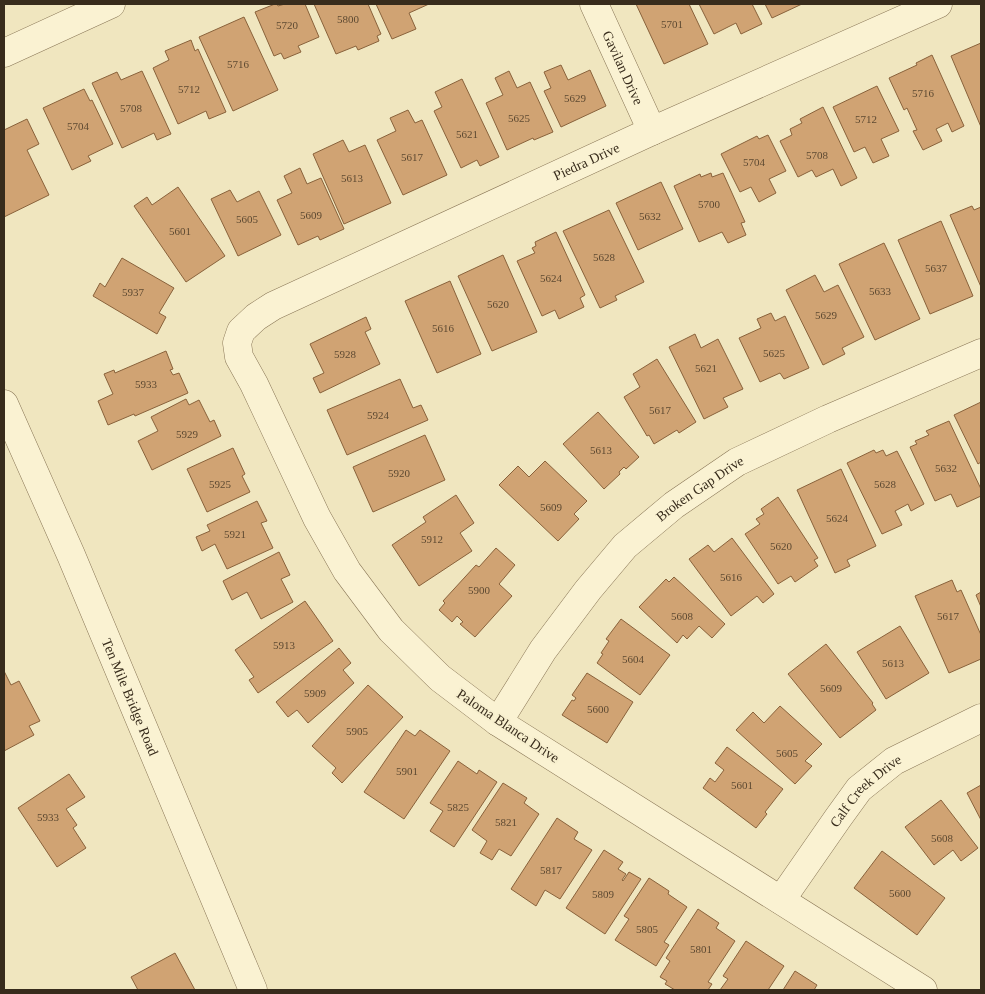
<svg xmlns="http://www.w3.org/2000/svg" width="985" height="994" viewBox="0 0 985 994" font-family="'Times New Roman',serif">
	<style>
		.building { fill: #d0a373; stroke: #89623b }
		.lines { fill: none; stroke-linecap: round; stroke-linejoin: round }
		.minor-casing { stroke: #897656; stroke-width: 29 }
		.minor { stroke: #faf2d2; stroke-width: 28 }
		.labels { text-anchor: middle; dominant-baseline: central; stroke-width: 4; stroke-linejoin: round; paint-order: stroke }
		.number-label { font-size: 11px; fill: #5e4a32 }
		.street-label { font-size: 14px; fill: #382c1c; stroke: #f7efce }
	</style>
	<rect width="100%" height="100%" fill="#f0e6bf"/>
	<!-- building -->
	<g class="building">
		<path d="M275,4H277L278,6L285,4H305L319,37L298,46L301,52L284,59L281,53L274,56L255,12Z"/>
		<path d="M314,4H368L381,34L377,36L379,41L358,50L356,46L336,54Z"/>
		<path d="M376,4H429L409,13L416,29L392,39Z"/>
		<path d="M636,4H689L708,44L664,64Z"/>
		<path d="M699,4H752L762,24L741,34L736,23L714,34Z"/>
		<path d="M765,4H802L772,18Z"/>
		<path d="M244,17L278,90L233,111L199,37Z"/>
		<path d="M191,40L195,51L198,49L226,112L209,119L206,111L178,124L153,68L169,60L165,51Z"/>
		<path d="M981,43V127L951,56Z"/>
		<path d="M932,55L964,126L952,132L948,123L936,129L942,141L923,150L913,131L917,130L907,108L904,110L889,78L917,65L916,63Z"/>
		<path d="M561,65L568,80L590,70L606,106L561,127L544,91L551,88L544,72Z"/>
		<path d="M142,71L171,134L157,140L154,133L122,148L92,83L117,72L121,80Z"/>
		<path d="M509,71L517,88L530,82L553,132L534,140L533,138L507,150L486,103L503,95L495,78Z"/>
		<path d="M462,79L499,157L480,166L477,160L461,168L434,111L442,107L435,92Z"/>
		<path d="M877,86L899,131L881,139L889,156L873,163L865,147L854,152L833,107Z"/>
		<path d="M84,89L90,101L92,100L113,144L88,156L91,161L72,170L43,108Z"/>
		<path d="M823,107L857,178L841,186L833,169L816,177L812,170L798,177L780,141L792,135L790,129L802,123L800,119Z"/>
		<path d="M408,110L415,123L422,120L447,175L403,195L377,140L396,131L390,118Z"/>
		<path d="M27,119L39,144L27,150L49,195L4,217V130Z"/>
		<path d="M768,135L786,171L769,179L776,193L759,202L751,187L740,192L721,154L757,136L759,139Z"/>
		<path d="M343,140L349,152L365,145L391,203L344,224L313,154Z"/>
		<path d="M300,168L307,184L321,178L344,229L320,240L318,236L298,245L277,200L292,193L284,176Z"/>
		<path d="M711,173L712,177L723,173L745,222L741,223L746,235L728,243L722,232L699,242L674,186L700,174L701,177Z"/>
		<path d="M661,182L683,229L638,250L616,203Z"/>
		<path d="M178,187L225,256L186,282L134,206L147,197L152,205Z"/>
		<path d="M230,190L237,202L259,191L281,235L238,256L211,199Z"/>
		<path d="M972,206L974,210L981,207V287L950,215Z"/>
		<path d="M609,210L644,282L615,296L617,300L600,308L563,231Z"/>
		<path d="M941,221L973,296L930,314L898,240Z"/>
		<path d="M556,232L585,295L580,298L584,307L559,319L555,310L542,316L517,261L535,253L532,248L536,246L535,242Z"/>
		<path d="M884,243L920,319L875,340L839,264Z"/>
		<path d="M503,255L537,332L492,351L458,276Z"/>
		<path d="M122,258L174,288L159,313L166,317L157,334L93,296L100,283L105,287Z"/>
		<path d="M815,275L824,292L838,285L864,337L842,348L845,354L823,365L786,290Z"/>
		<path d="M450,281L481,354L437,373L405,301Z"/>
		<path d="M771,313L775,321L785,316L809,368L784,379L780,373L760,382L739,338L761,328L757,319Z"/>
		<path d="M366,317L371,329L365,332L380,364L320,393L313,378L324,373L310,344Z"/>
		<path d="M695,334L701,348L718,339L743,389L723,398L728,407L704,419L669,347Z"/>
		<path d="M166,351L173,369L170,370L173,375L179,373L188,393L135,416L134,414L108,425L98,401L113,394L104,374L114,370L115,373Z"/>
		<path d="M657,359L696,422L679,433L677,430L654,444L649,435L647,436L624,397L640,387L633,374Z"/>
		<path d="M400,379L413,408L421,405L428,420L347,455L327,410Z"/>
		<path d="M186,399L189,405L199,400L210,422L214,420L221,436L152,470L138,441L158,431L151,417Z"/>
		<path d="M981,402V462L978,464L954,415Z"/>
		<path d="M598,412L639,457L626,469L624,467L619,472L620,474L604,489L563,444Z"/>
		<path d="M949,421L981,489V496L957,507L951,494L935,501L910,447L917,444L915,441L929,435L926,431Z"/>
		<path d="M425,435L445,480L373,512L353,467Z"/>
		<path d="M233,448L245,474L242,476L250,492L207,512L187,469Z"/>
		<path d="M874,450L876,453L883,450L886,456L897,451L924,504L911,511L908,504L895,511L902,525L882,534L847,463Z"/>
		<path d="M545,461L587,501L574,514L579,519L558,541L499,485L518,466L529,477Z"/>
		<path d="M841,469L876,546L847,560L850,566L835,573L797,490Z"/>
		<path d="M456,495L474,523L460,533L472,551L419,586L392,545L426,522L423,517Z"/>
		<path d="M778,497L818,558L814,560L818,566L795,582L791,576L778,584L745,534L760,524L756,519L764,514L761,509Z"/>
		<path d="M257,501L267,521L261,523L273,548L227,569L215,544L202,551L196,537L210,531L207,525Z"/>
		<path d="M732,538L774,594L763,603L757,596L731,616L689,559L708,545L714,552Z"/>
		<path d="M496,548L515,565L499,584L512,596L475,637L460,624L463,622L457,616L452,622L439,610L445,603L443,601L476,565L479,567Z"/>
		<path d="M279,552L290,575L281,579L293,602L261,619L247,592L232,600L223,581Z"/>
		<path d="M674,577L725,624L712,638L699,626L687,639L683,635L677,643L639,607L666,579L669,582Z"/>
		<path d="M952,580L957,592L961,590L981,635V659L949,673L915,596Z"/>
		<path d="M981,592V607L976,595Z"/>
		<path d="M305,601L333,641L258,693L249,680L254,677L235,650Z"/>
		<path d="M621,619L670,655L640,695L597,663L603,654L601,653L609,641L606,639Z"/>
		<path d="M900,626L929,673L886,699L857,652Z"/>
		<path d="M826,644L873,703L872,704L876,710L840,738L788,674Z"/>
		<path d="M339,648L351,663L343,670L354,683L308,723L297,710L288,717L276,702Z"/>
		<path d="M4,671L11,685L19,681L40,721L29,726L34,735L4,751Z"/>
		<path d="M587,673L633,702L607,743L562,715L572,700L574,701L576,698L572,695Z"/>
		<path d="M368,685L403,717L342,783L332,773L336,768L312,746Z"/>
		<path d="M780,706L822,744L805,761L812,766L795,784L736,730L753,712L764,723Z"/>
		<path d="M406,730L415,736L420,730L450,751L404,819L364,792Z"/>
		<path d="M727,747L783,789L765,812L767,814L756,828L703,788L710,778L715,782L724,770L715,763Z"/>
		<path d="M458,761L477,774L479,770L497,782L454,847L430,831L443,811L430,803Z"/>
		<path d="M69,774L85,797L66,809L77,825L73,828L86,848L57,867L18,808Z"/>
		<path d="M503,783L527,798L524,803L539,814L511,856L499,849L492,860L480,853L487,841L472,830Z"/>
		<path d="M981,785V820L967,793Z"/>
		<path d="M941,800L978,848L961,861L953,850L934,865L905,827Z"/>
		<path d="M557,818L578,832L574,839L592,850L560,899L545,890L536,906L511,889Z"/>
		<path d="M604,850L623,862L618,869L626,874L622,880L623,881L629,872L641,879L605,934L566,908Z"/>
		<path d="M882,851L945,898L917,935L854,888Z"/>
		<path d="M649,878L669,891L668,894L687,907L664,942L669,945L656,966L615,940L629,919L624,916Z"/>
		<path d="M698,909L719,923L716,928L735,941L708,982L712,984L708,990H675L665,984L667,981L660,977L670,961L666,958Z"/>
		<path d="M746,941L784,966L768,990H720L728,979L723,976Z"/>
		<path d="M175,953L195,990H138L131,977Z"/>
		<path d="M795,971L817,985L814,990H783Z"/>
	</g>
	<g class="lines">
		<!-- minor casing -->
		<g class="minor-casing">
			<g id="minor">
				<path id="s1" d="M594,4L652,131"/>
				<path d="M4,53L111,4"/>
				<path id="s2" d="M4,404L71,555L253,990"/>
				<path id="s3" d="M498,722L543,650L588,590L625,546L674,505L737,462L828,419L981,353"/>
				<path id="s4" d="M781,900L838,818L859,789L894,761L981,718"/>
				<path id="s5" d="M923,990L498,722L440,678L391,630L347,571L317,518L254,384L239,357L237,343L241,331L256,317L273,306L652,131L938,4"/>
			</g>
		</g>
		<!-- minor -->
		<use href="#minor" class="minor"/>
	</g>
	<g class="labels">
		<!-- number labels -->
		<g class="number-label">
			<text x="348" y="19">5800</text>
			<text x="672" y="24">5701</text>
			<text x="287" y="25">5720</text>
			<text x="238" y="64">5716</text>
			<text x="189" y="89">5712</text>
			<text x="923" y="93">5716</text>
			<text x="575" y="98">5629</text>
			<text x="131" y="108">5708</text>
			<text x="519" y="118">5625</text>
			<text x="866" y="119">5712</text>
			<text x="78" y="126">5704</text>
			<text x="467" y="134">5621</text>
			<text x="817" y="155">5708</text>
			<text x="412" y="157">5617</text>
			<text x="754" y="162">5704</text>
			<text x="352" y="178">5613</text>
			<text x="709" y="204">5700</text>
			<text x="311" y="215">5609</text>
			<text x="650" y="216">5632</text>
			<text x="247" y="219">5605</text>
			<text x="180" y="231">5601</text>
			<text x="604" y="257">5628</text>
			<text x="936" y="268">5637</text>
			<text x="551" y="278">5624</text>
			<text x="880" y="291">5633</text>
			<text x="133" y="292">5937</text>
			<text x="498" y="304">5620</text>
			<text x="826" y="315">5629</text>
			<text x="443" y="328">5616</text>
			<text x="774" y="353">5625</text>
			<text x="345" y="354">5928</text>
			<text x="706" y="368">5621</text>
			<text x="146" y="384">5933</text>
			<text x="660" y="410">5617</text>
			<text x="378" y="415">5924</text>
			<text x="187" y="434">5929</text>
			<text x="601" y="450">5613</text>
			<text x="946" y="468">5632</text>
			<text x="399" y="473">5920</text>
			<text x="220" y="484">5925</text>
			<text x="885" y="484">5628</text>
			<text x="551" y="507">5609</text>
			<text x="837" y="518">5624</text>
			<text x="235" y="534">5921</text>
			<text x="432" y="539">5912</text>
			<text x="781" y="546">5620</text>
			<text x="731" y="577">5616</text>
			<text x="479" y="590">5900</text>
			<text x="682" y="616">5608</text>
			<text x="948" y="616">5617</text>
			<text x="284" y="645">5913</text>
			<text x="633" y="659">5604</text>
			<text x="893" y="663">5613</text>
			<text x="831" y="688">5609</text>
			<text x="315" y="693">5909</text>
			<text x="598" y="709">5600</text>
			<text x="357" y="731">5905</text>
			<text x="787" y="753">5605</text>
			<text x="407" y="771">5901</text>
			<text x="742" y="785">5601</text>
			<text x="458" y="807">5825</text>
			<text x="48" y="817">5933</text>
			<text x="506" y="822">5821</text>
			<text x="942" y="838">5608</text>
			<text x="551" y="870">5817</text>
			<text x="900" y="893">5600</text>
			<text x="603" y="894">5809</text>
			<text x="647" y="929">5805</text>
			<text x="701" y="949">5801</text>
		</g>
		<!-- street labels -->
		<g class="street-label">
			<text stroke="none"><textPath href="#s1" startOffset="70">Gavilan Drive</textPath></text>
			<text stroke="none"><textPath href="#s5" startOffset="1370">Piedra Drive</textPath></text>
			<text stroke="none"><textPath href="#s3" startOffset="312">Broken Gap Drive</textPath></text>
			<text stroke="none"><textPath href="#s2" startOffset="319">Ten Mile Bridge Road</textPath></text>
			<text transform="translate(508 726) rotate(34)">Paloma Blanca Drive</text>
			<text stroke="none"><textPath href="#s4" startOffset="139">Calf Creek Drive</textPath></text>
		</g>
	</g>
	<!-- border -->
	<rect width="985" height="994" fill="none" stroke="#382c1c" stroke-width="10"/>
</svg>
